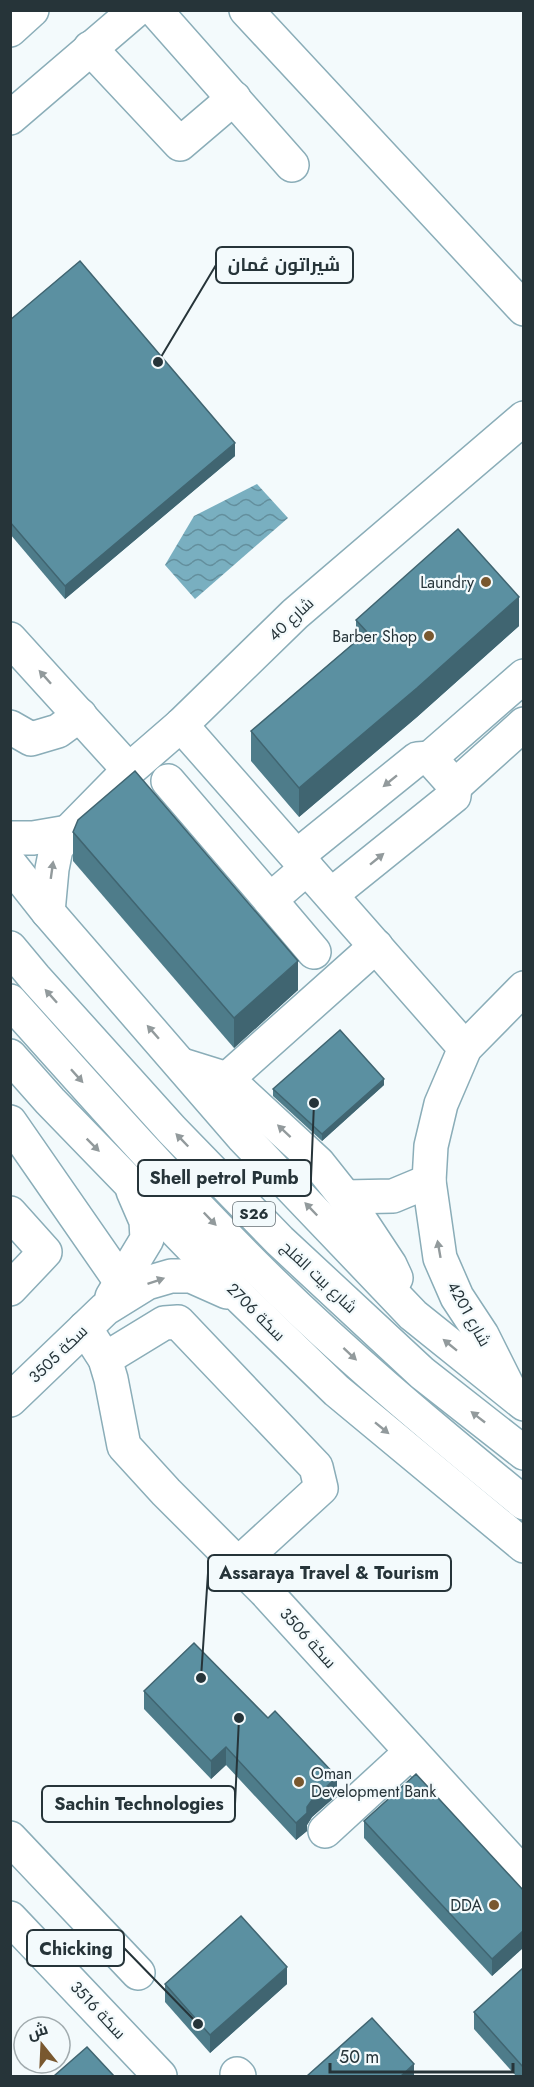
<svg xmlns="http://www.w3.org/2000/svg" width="534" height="2087" viewBox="0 0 534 2087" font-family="Jost,Cairo,sans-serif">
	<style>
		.water { fill: url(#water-waves) }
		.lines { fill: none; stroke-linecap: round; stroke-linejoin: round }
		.minor-casing { stroke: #8aadb8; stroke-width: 36 }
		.major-casing { stroke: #8aadb8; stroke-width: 36 }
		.minor { stroke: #fff; stroke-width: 33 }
		.major { stroke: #fff; stroke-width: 33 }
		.wall { fill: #4e7c8a }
		.shaded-wall { fill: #406571 }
		.building { fill: #5b90a1; stroke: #406571; stroke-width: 1.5 }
		.oneway { fill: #929a9c }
		.poi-dot { fill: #79582f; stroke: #f3fafc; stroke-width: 2 }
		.labels { text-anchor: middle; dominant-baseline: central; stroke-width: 4.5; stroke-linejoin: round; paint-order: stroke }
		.shield { fill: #f3fafc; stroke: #646f74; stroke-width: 1.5 }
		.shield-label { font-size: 15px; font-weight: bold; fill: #263439 }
		.poi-label { font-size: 16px; fill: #263439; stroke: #f3fafc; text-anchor: end }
		.street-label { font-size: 16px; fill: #263439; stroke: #f3fafc }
		.leader { fill: none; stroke: #263439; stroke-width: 2 }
		.callout-dot { fill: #263439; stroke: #f3fafc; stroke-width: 2 }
		.callout { fill: #f3fafc; stroke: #263439; stroke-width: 2 }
		.callout-label { font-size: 18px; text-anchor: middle; font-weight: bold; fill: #263439 }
	</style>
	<defs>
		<pattern id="water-waves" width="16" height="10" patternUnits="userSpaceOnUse" patternTransform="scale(1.5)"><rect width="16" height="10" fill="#79afc0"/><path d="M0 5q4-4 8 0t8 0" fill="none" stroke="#638f9d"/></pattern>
	</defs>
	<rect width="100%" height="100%" fill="#f3fafc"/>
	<!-- water -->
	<path class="water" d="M257,484L288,518L195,599L165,565L194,516Z"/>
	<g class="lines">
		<!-- minor casing -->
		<g class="minor-casing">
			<g id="minor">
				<path d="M155,10L292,165"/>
				<path d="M246,10L524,309"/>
				<path d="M10,30L32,10"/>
				<path d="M90,48L180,144L234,98"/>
				<path d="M10,118L136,10"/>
				<path d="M10,639L129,770"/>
				<path d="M181,725L465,1048"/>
				<path d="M10,727L31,739L58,731L80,715"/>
				<path d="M430,758L524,676"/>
				<path d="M168,781L270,900L307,868"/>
				<path d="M455,786L524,724"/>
				<path d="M10,838H33L68,832"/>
				<path d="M297,856L417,759L430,758L455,786L454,796L331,895"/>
				<path d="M10,864L48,912L242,1136L413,1315L524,1404"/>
				<path d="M270,900L314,952"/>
				<path d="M48,912L52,869L56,849L68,832L129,770L181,725L295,614L524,418"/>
				<path d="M10,1056L50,1101L242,1299L337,1391L524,1546"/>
				<path d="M182,1065L227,1079L318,1163L345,1197L390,1265L396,1278"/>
				<path d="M227,1079L376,946"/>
				<path d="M10,1122L121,1282"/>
				<path d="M429,1181L440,1258L457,1297L482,1335L507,1385"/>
				<path d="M345,1197L393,1196L429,1181L431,1146L441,1104L465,1048L524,988"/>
				<path d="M10,1213L45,1252L10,1289"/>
				<path d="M112,1297L147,1239L146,1221L133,1191"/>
				<path d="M85,1328L105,1359L111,1379L124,1446L166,1492L265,1591L524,1875"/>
				<path d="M105,1359L164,1323L178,1322L316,1467L321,1488L238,1564"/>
				<path d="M10,1400L105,1309L147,1283L171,1276H191L227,1292"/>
				<path d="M325,1831L411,1752"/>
				<path d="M10,1838L138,1973"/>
				<path d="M10,1918L160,2076"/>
				<path d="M237,2074L239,2076"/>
			</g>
		</g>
		<!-- major casing -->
		<g class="major-casing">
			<g id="major">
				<path d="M10,948L35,978L172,1130L280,1241L422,1373L524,1453"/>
				<path d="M10,1001C90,1090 169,1180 254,1265C339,1350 431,1427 524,1503"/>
			</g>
		</g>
		<!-- minor -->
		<use href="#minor" class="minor"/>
		<!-- major -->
		<use href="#major" class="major"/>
	</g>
	<!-- wall -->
	<g class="wall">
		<path d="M10,320L235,456L65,599L10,534Z"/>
		<path d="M356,620L519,626L417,717L299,817L251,761V731L356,641Z"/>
		<path d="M73,832L298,990L234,1048L73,861Z"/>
		<path d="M384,1085L322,1141L273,1096V1089Z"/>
		<path d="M144,1691L337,1795L312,1817L307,1825V1831L296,1840L226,1765L211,1779L144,1709Z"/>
		<path d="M364,1821L524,1891V1947L492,1976L364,1838Z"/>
		<path d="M524,1969V2076H516L474,2029V2012Z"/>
		<path d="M165,1984H287L210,2053L165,2002Z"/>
	</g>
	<!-- shaded-wall -->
	<g class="shaded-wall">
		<path d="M235,443V456L65,599V586Z"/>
		<path d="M519,597V626L417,717L299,817V788Z"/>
		<path d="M298,961V990L234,1048V1018Z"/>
		<path d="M384,1079V1085L322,1141V1134Z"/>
		<path d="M226,1747V1765L211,1779V1761Z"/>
		<path d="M337,1777V1795L312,1817L307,1825V1831L296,1840V1823L312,1800Z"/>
		<path d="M524,1930V1947L492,1976V1959Z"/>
		<path d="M287,1967V1984L210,2053V2035Z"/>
		<path d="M414,2064V2076H401Z"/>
	</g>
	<!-- building -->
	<g class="building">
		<path d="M80,261L235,443L65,586L10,522V320Z"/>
		<path d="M458,529L519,597L417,688L299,788L251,731L367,632L356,620Z"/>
		<path d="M135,771L298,961L234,1018L73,832L78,820Z"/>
		<path d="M340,1030L384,1079L322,1134L273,1089Z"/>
		<path d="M194,1643L268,1718L275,1711L337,1777L312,1800L307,1807V1813L296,1823L226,1747L211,1761L144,1691Z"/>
		<path d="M416,1774L524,1891V1930L492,1959L364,1821Z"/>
		<path d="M241,1916L287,1967L210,2035L165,1984Z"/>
		<path d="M523,1968L524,1969V2068L474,2012Z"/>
		<path d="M372,2018L414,2064L401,2076H307Z"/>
		<path d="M87,2047L114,2076H54Z"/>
	</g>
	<!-- one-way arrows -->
	<defs><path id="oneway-solid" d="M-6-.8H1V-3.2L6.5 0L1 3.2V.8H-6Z" transform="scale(1.5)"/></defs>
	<g class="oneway">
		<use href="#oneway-solid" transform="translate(45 677) rotate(-132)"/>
		<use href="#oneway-solid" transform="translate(390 781) rotate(141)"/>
		<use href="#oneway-solid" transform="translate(377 859) rotate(-39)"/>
		<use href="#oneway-solid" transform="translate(52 870) rotate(-82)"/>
		<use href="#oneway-solid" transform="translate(51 996) rotate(-132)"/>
		<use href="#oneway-solid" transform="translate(153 1032) rotate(-131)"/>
		<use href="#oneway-solid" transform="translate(77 1076) rotate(48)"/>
		<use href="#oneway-solid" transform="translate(284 1131) rotate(-137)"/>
		<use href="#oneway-solid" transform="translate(182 1140) rotate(-134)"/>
		<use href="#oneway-solid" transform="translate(93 1145) rotate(45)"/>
		<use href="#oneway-solid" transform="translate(311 1209) rotate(-134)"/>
		<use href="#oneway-solid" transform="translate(210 1219) rotate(46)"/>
		<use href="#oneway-solid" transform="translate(439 1249) rotate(-100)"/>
		<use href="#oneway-solid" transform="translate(156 1281) rotate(-19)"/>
		<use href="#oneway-solid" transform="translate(450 1345) rotate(-141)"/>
		<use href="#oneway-solid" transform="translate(350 1354) rotate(43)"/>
		<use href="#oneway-solid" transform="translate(478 1417) rotate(-142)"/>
		<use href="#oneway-solid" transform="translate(382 1428) rotate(39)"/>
	</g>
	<!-- markers -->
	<g class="poi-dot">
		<circle cx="486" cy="582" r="6"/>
		<circle cx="429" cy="636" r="6"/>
		<circle cx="299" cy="1782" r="6"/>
		<circle cx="494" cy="1905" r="6"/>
	</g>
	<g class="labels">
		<!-- shield labels -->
		<rect class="shield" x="233" y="1202" width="42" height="24" rx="4.5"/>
		<g class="shield-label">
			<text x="254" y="1214">S26</text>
		</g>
		<!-- poi labels -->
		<g class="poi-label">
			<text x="474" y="582">Laundry</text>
			<text x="417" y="636">Barber Shop</text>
			<text x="311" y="1773" text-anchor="start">Oman<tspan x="311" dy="18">Development Bank</tspan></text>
			<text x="482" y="1905">DDA</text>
		</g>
		<!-- street labels -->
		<g class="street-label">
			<text transform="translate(291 619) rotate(-43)">40 شارع</text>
			<text transform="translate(319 1277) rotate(43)">شارع بيت الفلج</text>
			<text transform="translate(256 1312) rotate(45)">سكة 2706</text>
			<text transform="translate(469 1314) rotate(61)">شارع 4201</text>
			<text transform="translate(58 1354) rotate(-44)">سكة 3505</text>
			<text transform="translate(308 1638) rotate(48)">سكة 3506</text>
			<text transform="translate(98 2010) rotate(47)">سكة 3516</text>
		</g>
	</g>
	<!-- callouts -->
	<path class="leader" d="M158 362L216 265M314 1103L311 1178M201 1678L208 1573M239 1718L235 1804M198 2024L124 1948"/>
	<g class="callout-dot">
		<circle cx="158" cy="362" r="6"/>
		<circle cx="314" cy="1103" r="6"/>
		<circle cx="201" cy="1678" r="6"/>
		<circle cx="239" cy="1718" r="6"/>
		<circle cx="198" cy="2024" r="6"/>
	</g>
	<g class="callout">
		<rect x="216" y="247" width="137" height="36" rx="6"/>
		<rect x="138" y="1160" width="173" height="36" rx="6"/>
		<rect x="208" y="1555" width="243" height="36" rx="6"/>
		<rect x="42" y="1786" width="193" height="36" rx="6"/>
		<rect x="27" y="1930" width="97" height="36" rx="6"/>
	</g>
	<g class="callout-label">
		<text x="284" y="271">شيراتون عُمان</text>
		<text x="224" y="1184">Shell petrol Pumb</text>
		<text x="329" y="1579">Assaraya Travel &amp; Tourism</text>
		<text x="139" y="1810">Sachin Technologies</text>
		<text x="76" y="1955">Chicking</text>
	</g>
	<!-- border -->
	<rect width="534" height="2087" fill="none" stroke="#263439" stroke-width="24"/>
	<!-- north arrow -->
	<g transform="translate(42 2045) rotate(342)"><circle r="28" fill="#f3fafc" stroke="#a1abae" stroke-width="1.5"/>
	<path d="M0-4.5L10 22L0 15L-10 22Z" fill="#79582f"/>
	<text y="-9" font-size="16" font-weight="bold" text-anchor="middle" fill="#263439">ش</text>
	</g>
	<!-- scale -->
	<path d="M330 2063v9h183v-9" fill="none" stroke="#263439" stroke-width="3"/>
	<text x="339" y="2063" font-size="18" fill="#263439" stroke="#f3fafc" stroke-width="4.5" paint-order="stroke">50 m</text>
</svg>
